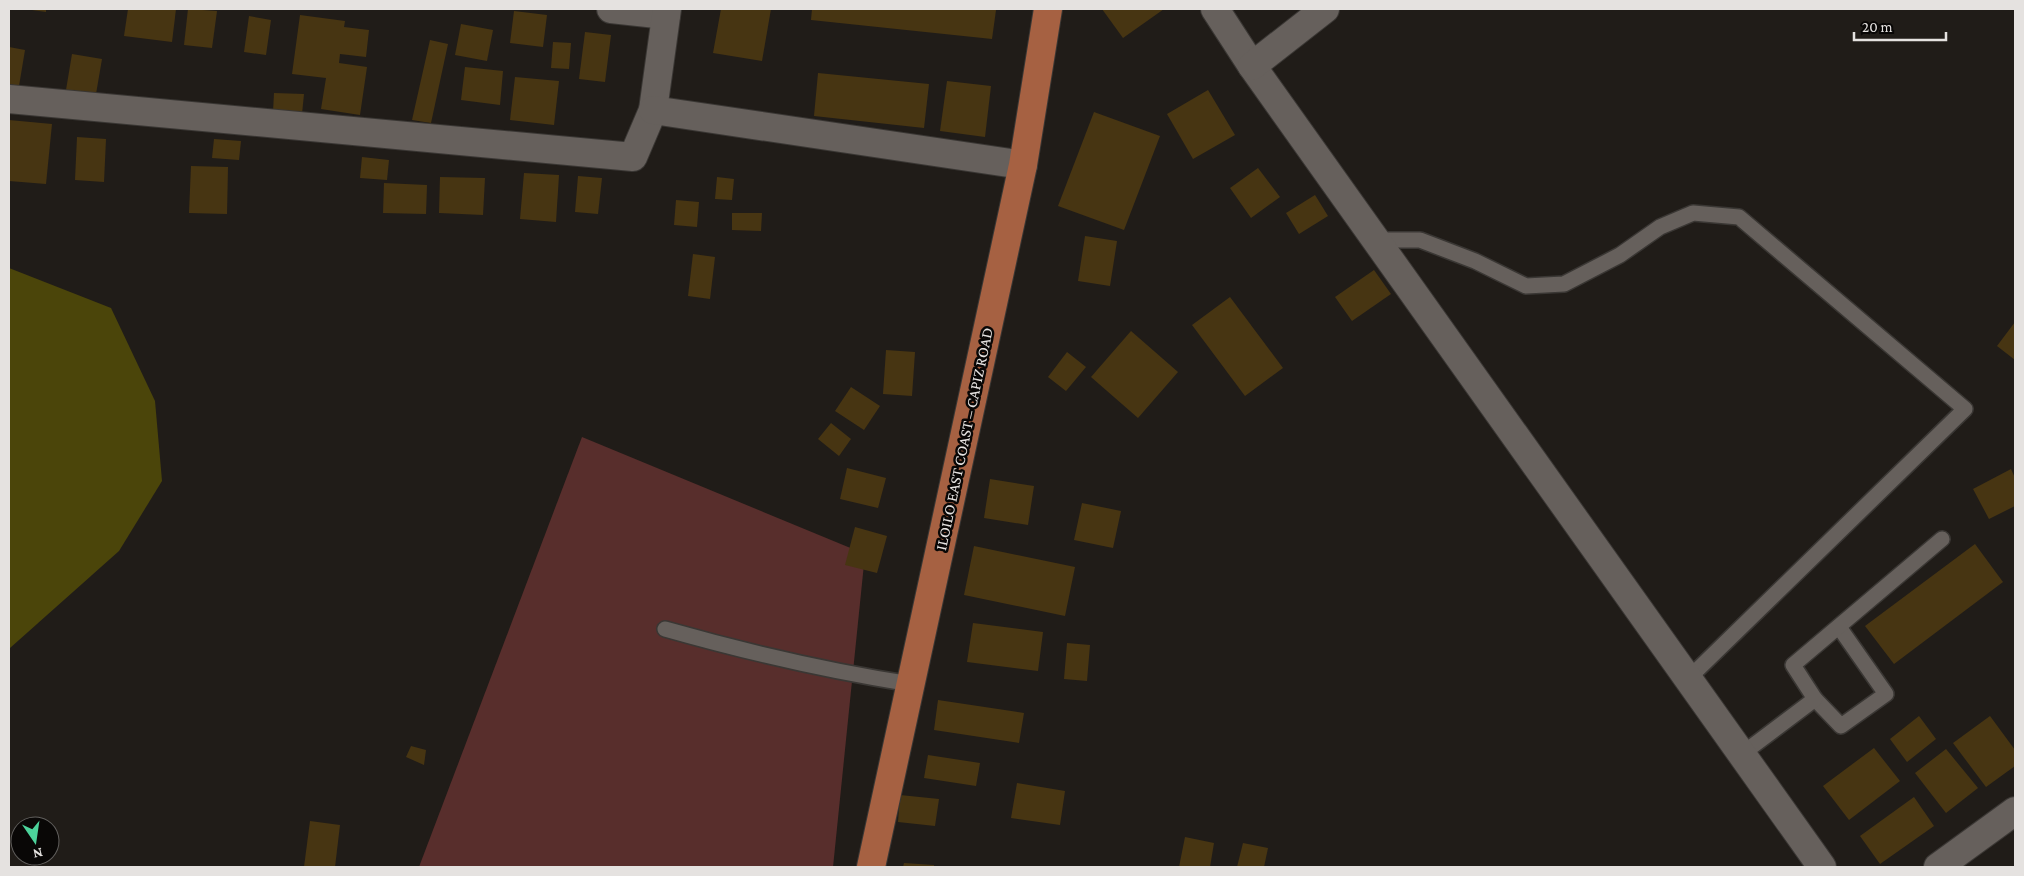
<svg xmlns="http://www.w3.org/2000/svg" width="2024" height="876" viewBox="0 0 2024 876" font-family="'Crimson Pro',serif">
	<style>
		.green { fill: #582e2c }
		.water { fill: #4b450a }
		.building { fill: #473512 }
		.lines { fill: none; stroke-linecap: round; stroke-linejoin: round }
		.service-casing { stroke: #3a3734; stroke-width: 18 }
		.minor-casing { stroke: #3a3734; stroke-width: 30 }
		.primary-casing { stroke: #3a3734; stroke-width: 30 }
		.service { stroke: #66605c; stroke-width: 15 }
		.minor { stroke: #66605c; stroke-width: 28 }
		.primary { stroke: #a66142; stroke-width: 28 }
		.labels { text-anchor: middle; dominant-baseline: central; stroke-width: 5; stroke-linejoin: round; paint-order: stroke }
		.street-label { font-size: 16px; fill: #e5e2e0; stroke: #090706 }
	</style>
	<rect width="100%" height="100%" fill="#201c18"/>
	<!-- green -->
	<path class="green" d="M582,437L865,554L833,867H419Z"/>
	<!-- water -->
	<path class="water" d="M9,268L111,308L155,401L162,481L119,551L10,648Z"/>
	<!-- building -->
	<g class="building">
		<path d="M25,9H46V12Z"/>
		<path d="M128,9H176L172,42L124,36Z"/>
		<path d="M188,9L217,11L212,48L184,45Z"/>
		<path d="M721,9H771L762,61L713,53Z"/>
		<path d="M812,9H989L996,10L992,39L811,20Z"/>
		<path d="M1102,9H1164L1123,38Z"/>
		<path d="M514,11L547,15L543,47L510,43Z"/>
		<path d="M300,15L345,21L344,27L369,30L366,57L340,54L339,63L367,67L360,115L321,109L326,78L292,74Z"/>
		<path d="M249,16L271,20L266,55L244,52Z"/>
		<path d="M461,24L493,30L487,61L455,55Z"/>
		<path d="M585,32L611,35L605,82L579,79Z"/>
		<path d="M430,40L448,44L431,123L412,120Z"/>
		<path d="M553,42L571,43L569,69L551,68Z"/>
		<path d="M9,47L25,50L19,86L9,84Z"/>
		<path d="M72,54L102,59L96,94L66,90Z"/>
		<path d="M465,67L503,71L500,105L461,100Z"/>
		<path d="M818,73L929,84L924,128L814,116Z"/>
		<path d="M515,77L559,81L554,125L510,120Z"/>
		<path d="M947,81L991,86L985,137L940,131Z"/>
		<path d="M1208,90L1235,135L1193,159L1167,114Z"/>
		<path d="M274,93L304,94L302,114L273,112Z"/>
		<path d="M1094,112L1160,136L1124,230L1058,206Z"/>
		<path d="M9,120L52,124L46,184L9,181Z"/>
		<path d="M77,137L106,139L104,182L75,180Z"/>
		<path d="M214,139L241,141L239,160L212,158Z"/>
		<path d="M362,157L389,160L387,180L360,178Z"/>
		<path d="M191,166L228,167L227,214L189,213Z"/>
		<path d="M1258,168L1280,197L1251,218L1230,188Z"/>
		<path d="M524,173L559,175L556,222L520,219Z"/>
		<path d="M578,176L602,178L598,214L575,212Z"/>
		<path d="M440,177L485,178L483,215L439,213Z"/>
		<path d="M717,177L734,179L732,200L715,199Z"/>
		<path d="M384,183L427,185L426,214L383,213Z"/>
		<path d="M1315,195L1328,216L1299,234L1286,213Z"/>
		<path d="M676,200L699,202L697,227L674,225Z"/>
		<path d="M732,213H762L761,231L732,230Z"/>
		<path d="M1085,236L1117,241L1110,286L1078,281Z"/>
		<path d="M693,254L715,257L710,299L688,296Z"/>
		<path d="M1374,270L1391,294L1352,321L1335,297Z"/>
		<path d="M1230,297L1283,368L1245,396L1192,325Z"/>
		<path d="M2015,322V360L1997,346Z"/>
		<path d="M1131,331L1178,372L1138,418L1091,377Z"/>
		<path d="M886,350L915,352L912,396L883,394Z"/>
		<path d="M1067,352L1086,367L1066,391L1048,377Z"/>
		<path d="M851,387L880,406L864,430L835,411Z"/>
		<path d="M831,423L851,439L839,456L818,439Z"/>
		<path d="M847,468L886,478L878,508L840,499Z"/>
		<path d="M2011,469L2015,478V506L1989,519L1973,489Z"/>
		<path d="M990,479L1034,486L1028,525L984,518Z"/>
		<path d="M1082,503L1121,511L1113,548L1074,540Z"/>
		<path d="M855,527L887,536L877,573L845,565Z"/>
		<path d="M1975,544L2003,582L1894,664L1865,626Z"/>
		<path d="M974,546L1075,567L1065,616L964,595Z"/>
		<path d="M973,623L1043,632L1038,671L967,662Z"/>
		<path d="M1067,643L1090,645L1087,681L1064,679Z"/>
		<path d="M938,700L1024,713L1019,743L934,730Z"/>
		<path d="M1919,716L1936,739L1907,762L1890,739Z"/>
		<path d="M1990,716L2015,750V766L1986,787L1953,743Z"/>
		<path d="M411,746L426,750L424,765L406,757Z"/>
		<path d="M1874,748L1900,781L1849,820L1823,786Z"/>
		<path d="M1946,749L1978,788L1946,813L1915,773Z"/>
		<path d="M928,755L980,763L976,786L924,778Z"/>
		<path d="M1017,783L1065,791L1060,825L1011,818Z"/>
		<path d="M900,795L939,799L935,826L898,822Z"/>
		<path d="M1914,797L1934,826L1880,864L1860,836Z"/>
		<path d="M310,821L340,825L335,867H304Z"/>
		<path d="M1185,837L1214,843L1210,867H1179Z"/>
		<path d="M1243,843L1268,848L1264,867H1237Z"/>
		<path d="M904,863L934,865V867H903Z"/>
	</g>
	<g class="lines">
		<!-- service casing -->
		<g class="service-casing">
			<g id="service">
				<path d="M1376,240H1420L1475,261L1526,286L1564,284L1620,255L1660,227L1693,213L1739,217L1965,409L1688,679"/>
				<path d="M665,629C746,652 828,671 911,684"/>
				<path d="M1815,699L1841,726L1886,694L1839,627"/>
				<path d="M1742,754L1815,699L1793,665L1942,539"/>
			</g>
		</g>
		<!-- minor casing -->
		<g class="minor-casing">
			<g id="minor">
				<path d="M611,9L666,15"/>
				<path d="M1215,9L1252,66L1822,867"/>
				<path d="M1252,66L1325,9"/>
				<path d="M9,99L633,157L653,110L667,9"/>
				<path d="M653,110L1023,165"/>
				<path d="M1938,867L2015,811"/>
			</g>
		</g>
		<!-- primary casing -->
		<g class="primary-casing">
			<path id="primary" d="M871,867L1023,165L1048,9"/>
		</g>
		<!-- service -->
		<use href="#service" class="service"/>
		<!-- minor -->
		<use href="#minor" class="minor"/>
		<!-- primary -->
		<use href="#primary" class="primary"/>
	</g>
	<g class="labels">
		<!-- street labels -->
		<g class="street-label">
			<text transform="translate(964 439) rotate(-78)">ILOILO EAST COAST – CAPIZ ROAD</text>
		</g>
	</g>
	<!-- border -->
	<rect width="2024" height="876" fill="none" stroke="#e5e2e0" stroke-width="20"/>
	<!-- north arrow -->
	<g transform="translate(35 841) rotate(167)"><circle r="24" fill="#090706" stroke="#615f5d"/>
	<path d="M0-4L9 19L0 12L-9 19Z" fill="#4cd39b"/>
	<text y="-8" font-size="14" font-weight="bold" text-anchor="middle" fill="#e5e2e0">N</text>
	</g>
	<!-- scale -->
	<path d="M1854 32v8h92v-8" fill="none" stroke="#e5e2e0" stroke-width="2.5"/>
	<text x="1862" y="32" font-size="15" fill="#e5e2e0" stroke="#090706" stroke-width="4" paint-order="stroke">20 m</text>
</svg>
